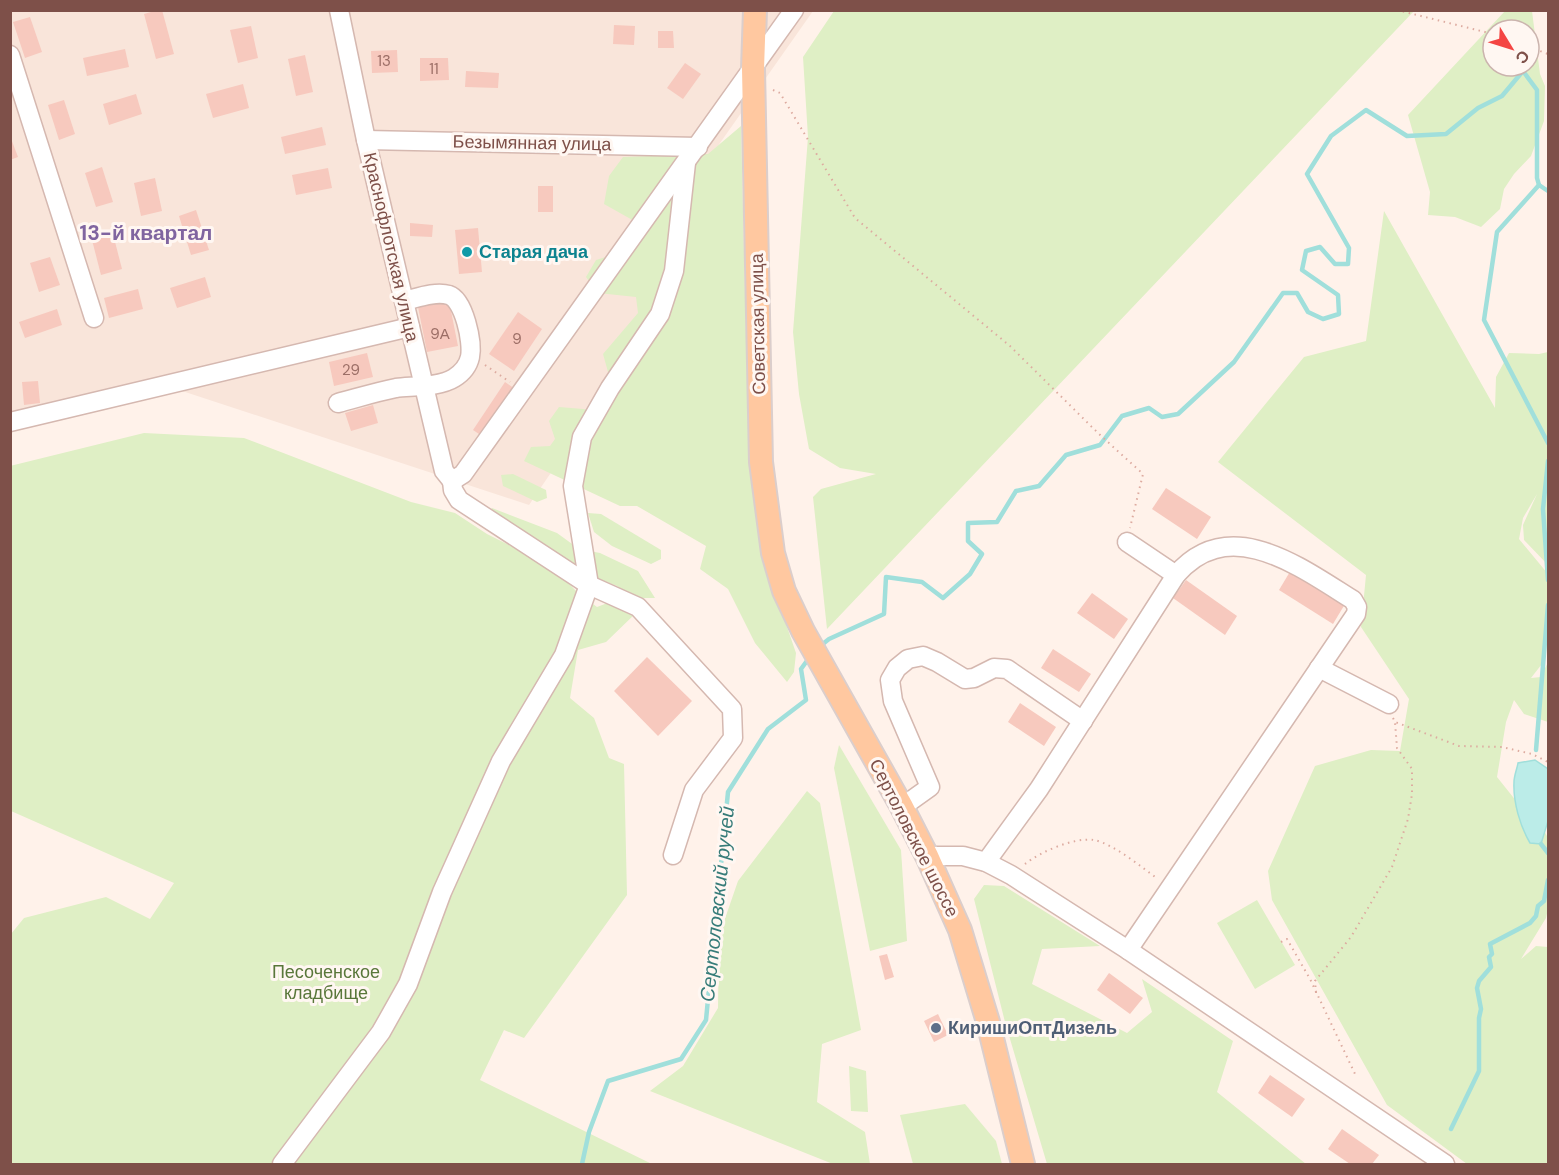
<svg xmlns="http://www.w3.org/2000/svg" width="1559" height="1175" viewBox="0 0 1559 1175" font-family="'DM Sans',sans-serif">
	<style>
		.residential { fill: #f9e5da }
		.green { fill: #dfefc5; fill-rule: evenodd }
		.water { fill: #bbece8; stroke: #a0dfdb; stroke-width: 1.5 }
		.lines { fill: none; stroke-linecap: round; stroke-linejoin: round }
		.stream { stroke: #a0dfdb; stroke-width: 4.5 }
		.building { fill: #f7c9be }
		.minor-casing { stroke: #d5b8b0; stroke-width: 21 }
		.major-casing { stroke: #dbcecc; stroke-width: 26 }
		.path { stroke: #ddaba0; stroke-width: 2; stroke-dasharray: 1.5 4.5; stroke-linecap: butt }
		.minor { stroke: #fff; stroke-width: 18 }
		.major { stroke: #ffc8a0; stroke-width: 22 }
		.culture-dot { fill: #0f9aa8; stroke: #fff7f2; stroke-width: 2 }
		.service-dot { fill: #5c6f8a; stroke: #fff7f2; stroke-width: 2 }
		.labels { text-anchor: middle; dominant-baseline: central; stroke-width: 6; stroke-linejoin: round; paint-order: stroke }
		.number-label { font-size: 15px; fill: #9c6e66 }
		.street-label { font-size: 18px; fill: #7e5049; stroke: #fff7f2 }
		.culture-label { font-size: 18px; font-weight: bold; fill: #0d838f; stroke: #fff7f2; text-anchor: start }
		.park-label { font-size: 18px; fill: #59773a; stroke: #fff7f2 }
		.service-label { font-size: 18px; font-weight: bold; fill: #4e5e75; stroke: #fff7f2; text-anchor: start }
		.water-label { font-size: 20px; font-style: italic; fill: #377c79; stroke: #fff7f2 }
		.quarter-label { font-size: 21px; font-weight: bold; fill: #8065a0; stroke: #fff7f2 }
	</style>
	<rect width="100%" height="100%" fill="#fff2ea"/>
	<!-- residential -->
	<path class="residential" d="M11,11H813L637,261L645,334L529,505L173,388L11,419Z"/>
	<!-- green -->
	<g class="green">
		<path d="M834,11H1414L827,629L813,497L821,489L876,474L840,468L809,449L799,394L793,332L808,137L803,57Z"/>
		<path d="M1505,11H1532L1540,74L1545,86L1544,121L1531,156L1514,174L1504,189L1500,209L1481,227L1455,217L1428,215L1430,192L1408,115ZM1493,30H1529V66H1493Z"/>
		<path d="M741,126L748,421L767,569L796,653L794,672L787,682L755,643L728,589L700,569L706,546L637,506H620L524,461L531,447L550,446L555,439L549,421L559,407L583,409L605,413L615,397L603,354L638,313L636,297L598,293L586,277L596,260L629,250L636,222L604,204L609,176L623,157L708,154Z"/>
		<path d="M1384,211L1495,408L1496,377L1509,353L1539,354L1548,352V565L1524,540L1523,525L1537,494L1523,518L1519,539L1548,574V636L1545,660L1531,678L1541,677L1548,662V722L1524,714L1514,700L1506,722L1497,777L1525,812L1535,813L1548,838V909L1546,918L1521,959L1536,946L1548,947V1164H1467L1387,1105L1272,900L1268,871L1315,766L1371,750L1400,751L1409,699L1361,627L1366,575L1218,462L1304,357L1366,341Z"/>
		<path d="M144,433L244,438L411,502L455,513L487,534L553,567L577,592L597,607L618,599L636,613L606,642L578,650L570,698L594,718L609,758L624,764L627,895L524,1038L504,1030L480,1080L652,1164H11V934L24,918L106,897L150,919L174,883L11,811L10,466Z"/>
		<path d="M513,474L546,490L547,498L537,502L503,486L501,475Z"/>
		<path d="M492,508L557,533L579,549L600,553L638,571L655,598H633L617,586L599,579L573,574L487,514Z"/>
		<path d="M588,513L601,514L661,550V559L651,564L612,546L594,532Z"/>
		<path d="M839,745L901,850L907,941L870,951L834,768Z"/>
		<path d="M807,791L820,803L861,1030L822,1044L817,1102L865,1132L870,1164H833L650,1091L683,1066L718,1008L719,936L738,881Z"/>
		<path d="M984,885L1004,886L1100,946L1042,949L1032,984L1127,1033L1152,1012L1142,979L1233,1041L1217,1092L1306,1164H1047L1005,1022L974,899Z"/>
		<path d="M1257,900L1295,965L1255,989L1217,923Z"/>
		<path d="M849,1066L866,1071L868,1112L851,1111Z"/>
		<path d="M965,1104L996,1141L1002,1164H913L900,1115Z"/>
	</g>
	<!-- water -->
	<path class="water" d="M1535,760L1548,769V821L1541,844L1530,843C1520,826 1513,802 1514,782C1514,776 1517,769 1518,763Z"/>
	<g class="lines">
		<!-- stream -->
		<g class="stream">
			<path d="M1539,185L1497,232L1484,320L1548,443"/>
			<path d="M1548,461L1543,509L1548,580"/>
			<path d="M819,647L829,639L884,614L886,577L922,582L943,598L970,574L982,554L968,541V523L997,522L1016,491L1039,486L1066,455L1100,445L1122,416L1149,408L1162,417L1178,414L1234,362L1283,293H1297L1308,312L1323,319L1339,314L1338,295L1302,270L1306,251L1320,247L1335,264H1348L1349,248L1307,174L1331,136L1366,110L1407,136L1446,134L1478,108L1502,96L1523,71L1537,90V178L1539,185L1548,191"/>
			<path d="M1536,750L1548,605"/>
			<path d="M1541,844L1548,853"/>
			<path d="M1451,1129L1479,1071V1018L1481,1009L1477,988L1479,981L1491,967L1489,957L1492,954L1490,944L1530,923L1536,916L1538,906L1544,901L1548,880"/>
			<path d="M582,1164L589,1132L608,1081L681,1059L706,1020L728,792L768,729L806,700L801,669L809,658"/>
		</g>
	</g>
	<!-- building -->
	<g class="building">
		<path d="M158,10H162L174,54L156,59L144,14Z"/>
		<path d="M30,17L42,52L25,58L13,22Z"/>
		<path d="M614,25L635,26L634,45L613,44Z"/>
		<path d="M251,26L258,58L238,63L230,30Z"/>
		<path d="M658,31H673L674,48H658Z"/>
		<path d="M125,49L129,67L87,76L83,58Z"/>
		<path d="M397,50L398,72L372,73L371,51Z"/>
		<path d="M305,55L313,92L296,96L288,59Z"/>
		<path d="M420,58H448L449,80L420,81Z"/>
		<path d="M685,63L701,74L683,99L667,88Z"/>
		<path d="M466,71L499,73L498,88L465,87Z"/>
		<path d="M243,84L249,108L213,118L206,94Z"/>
		<path d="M136,94L142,114L109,125L103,104Z"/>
		<path d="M64,100L75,134L59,140L48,105Z"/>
		<path d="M322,127L326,145L285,154L281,137Z"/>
		<path d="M10,136L18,157L10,160Z"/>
		<path d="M102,167L113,202L96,207L85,173Z"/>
		<path d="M328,168L332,188L296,195L292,175Z"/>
		<path d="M155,178L162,211L141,216L134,183Z"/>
		<rect x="538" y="186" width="15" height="26"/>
		<path d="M196,210L209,250L191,255L179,216Z"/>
		<path d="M410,223L433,225L432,237L410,236Z"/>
		<path d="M478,228L482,272L459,274L455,230Z"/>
		<path d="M113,234L122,269L101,275L92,240Z"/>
		<path d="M50,257L60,285L39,292L30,263Z"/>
		<path d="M205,277L211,297L177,308L170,288Z"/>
		<path d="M138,289L143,309L109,318L104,298Z"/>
		<path d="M449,301L458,346L427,352L418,307Z"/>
		<path d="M57,309L62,325L25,338L19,322Z"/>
		<path d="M518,312L542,329L514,371L489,354Z"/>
		<path d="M367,353L373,377L334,386L329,362Z"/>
		<path d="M38,381L40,403L24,405L22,382Z"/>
		<path d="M505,382L515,389L482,436L473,430Z"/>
		<path d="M373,405L378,423L351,431L345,413Z"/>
		<path d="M1166,488L1211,517L1197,539L1152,509Z"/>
		<path d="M1291,570L1345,604L1333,624L1279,590Z"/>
		<path d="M1186,580L1237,616L1225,635L1173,598Z"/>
		<path d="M1092,593L1128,619L1114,639L1077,613Z"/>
		<path d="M1053,649L1091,674L1079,692L1041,668Z"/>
		<path d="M647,657L692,701L658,736L614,691Z"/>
		<path d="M1020,703L1056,727L1044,746L1008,722Z"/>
		<path d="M887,954L894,977L885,980L879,956Z"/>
		<path d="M1109,973L1143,998L1130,1014L1097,990Z"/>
		<path d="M938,1014L948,1035L934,1042L924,1021Z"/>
		<path d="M1270,1075L1305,1099L1292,1117L1258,1093Z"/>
		<path d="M1342,1129L1379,1155L1372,1164H1350L1328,1149Z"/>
	</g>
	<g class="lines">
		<!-- minor casing -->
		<g class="minor-casing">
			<g id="minor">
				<path d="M339,10L366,140L444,471L452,481"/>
				<path d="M10,55L94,318"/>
				<path d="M366,140L698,147"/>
				<path d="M338,403C357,398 376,392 396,388C412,386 440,387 454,378C462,373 468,366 470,357C473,342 464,300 449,295C435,291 417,298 404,301"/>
				<path d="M10,422L410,327"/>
				<path d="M452,481L463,474L794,10"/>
				<path d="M452,481L453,490L459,500L589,585L638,607L732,709L733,738L694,790L673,855"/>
				<path d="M1127,542L1176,575"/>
				<path d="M1319,668L1389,704"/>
				<path d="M902,807L930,787L893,701L890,680L897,668L908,659L923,656L937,662L965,679L974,678L994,668L1007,669L1083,721"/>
				<path d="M927,856H963L986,862L1011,875L1128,950L1445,1164"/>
				<path d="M986,862L1039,789L1176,575C1229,513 1300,567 1353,600L1357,607L1356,614L1128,950"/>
				<path d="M282,1164L381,1032L408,984L442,892L501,761L564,655L589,585L573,486L582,437L610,388L660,314L674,271L686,163"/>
			</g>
		</g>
		<!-- major casing -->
		<g class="major-casing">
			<path id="major" d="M755,10L753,69L761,462L773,553L784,591L803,631L902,807L927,856L960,930L988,1022L1023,1164"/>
		</g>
		<!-- path -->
		<g class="path">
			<path d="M1397,10L1493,34"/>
			<path d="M1529,47L1548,54"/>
			<path d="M773,90L780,93L855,218L1010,346L1099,434L1143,474L1130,528"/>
			<path d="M485,365L510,382"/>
			<path d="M1393,718L1395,722L1459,746L1502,747L1532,754L1548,762"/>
			<path d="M1025,864C1040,852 1074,837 1094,840C1114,844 1141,867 1158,879"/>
			<path d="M1281,942L1287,939L1310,979L1356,1076"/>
			<path d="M1316,993L1315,981L1351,937L1392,867L1408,819L1412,794V769L1397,748L1395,722"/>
		</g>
		<!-- minor -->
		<use href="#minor" class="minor"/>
		<!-- major -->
		<use href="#major" class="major"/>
	</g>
	<!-- markers -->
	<circle class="culture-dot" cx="467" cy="252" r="6"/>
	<circle class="service-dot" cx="936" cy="1028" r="6"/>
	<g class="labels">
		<!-- number labels -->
		<g class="number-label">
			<text x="384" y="61">13</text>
			<text x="434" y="69">11</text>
			<text x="440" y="334">9А</text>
			<text x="517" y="339">9</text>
			<text x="351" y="370">29</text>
		</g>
		<!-- street labels -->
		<g class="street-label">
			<text transform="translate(532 143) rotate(1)">Безымянная улица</text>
			<text transform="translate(391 247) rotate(77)">Краснофлотская улица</text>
			<text transform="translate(758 324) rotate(-91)">Советская улица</text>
			<text transform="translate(914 838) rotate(63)">Сертоловское шоссе</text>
		</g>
		<!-- culture labels -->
		<g class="culture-label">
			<text x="479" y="252">Старая дача</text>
		</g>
		<!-- park labels -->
		<g class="park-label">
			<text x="326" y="972">Песоченское<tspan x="326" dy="21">кладбище</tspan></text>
		</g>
		<!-- service labels -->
		<g class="service-label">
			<text x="948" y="1028">КиришиОптДизель</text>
		</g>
		<!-- water labels -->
		<g class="water-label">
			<text transform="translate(717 904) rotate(-84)">Сертоловский ручей</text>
		</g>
		<!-- quarter labels -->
		<g class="quarter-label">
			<text x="146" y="233">13-й квартал</text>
		</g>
	</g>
	<!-- border -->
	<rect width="1559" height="1175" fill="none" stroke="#7e5049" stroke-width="24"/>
	<!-- north arrow -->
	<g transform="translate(1511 48) rotate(128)"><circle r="28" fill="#fff7f2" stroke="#cbb4ae" stroke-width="1.5"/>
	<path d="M0-4.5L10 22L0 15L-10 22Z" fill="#f44543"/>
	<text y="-9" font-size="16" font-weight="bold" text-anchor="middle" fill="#7e5049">С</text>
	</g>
</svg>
